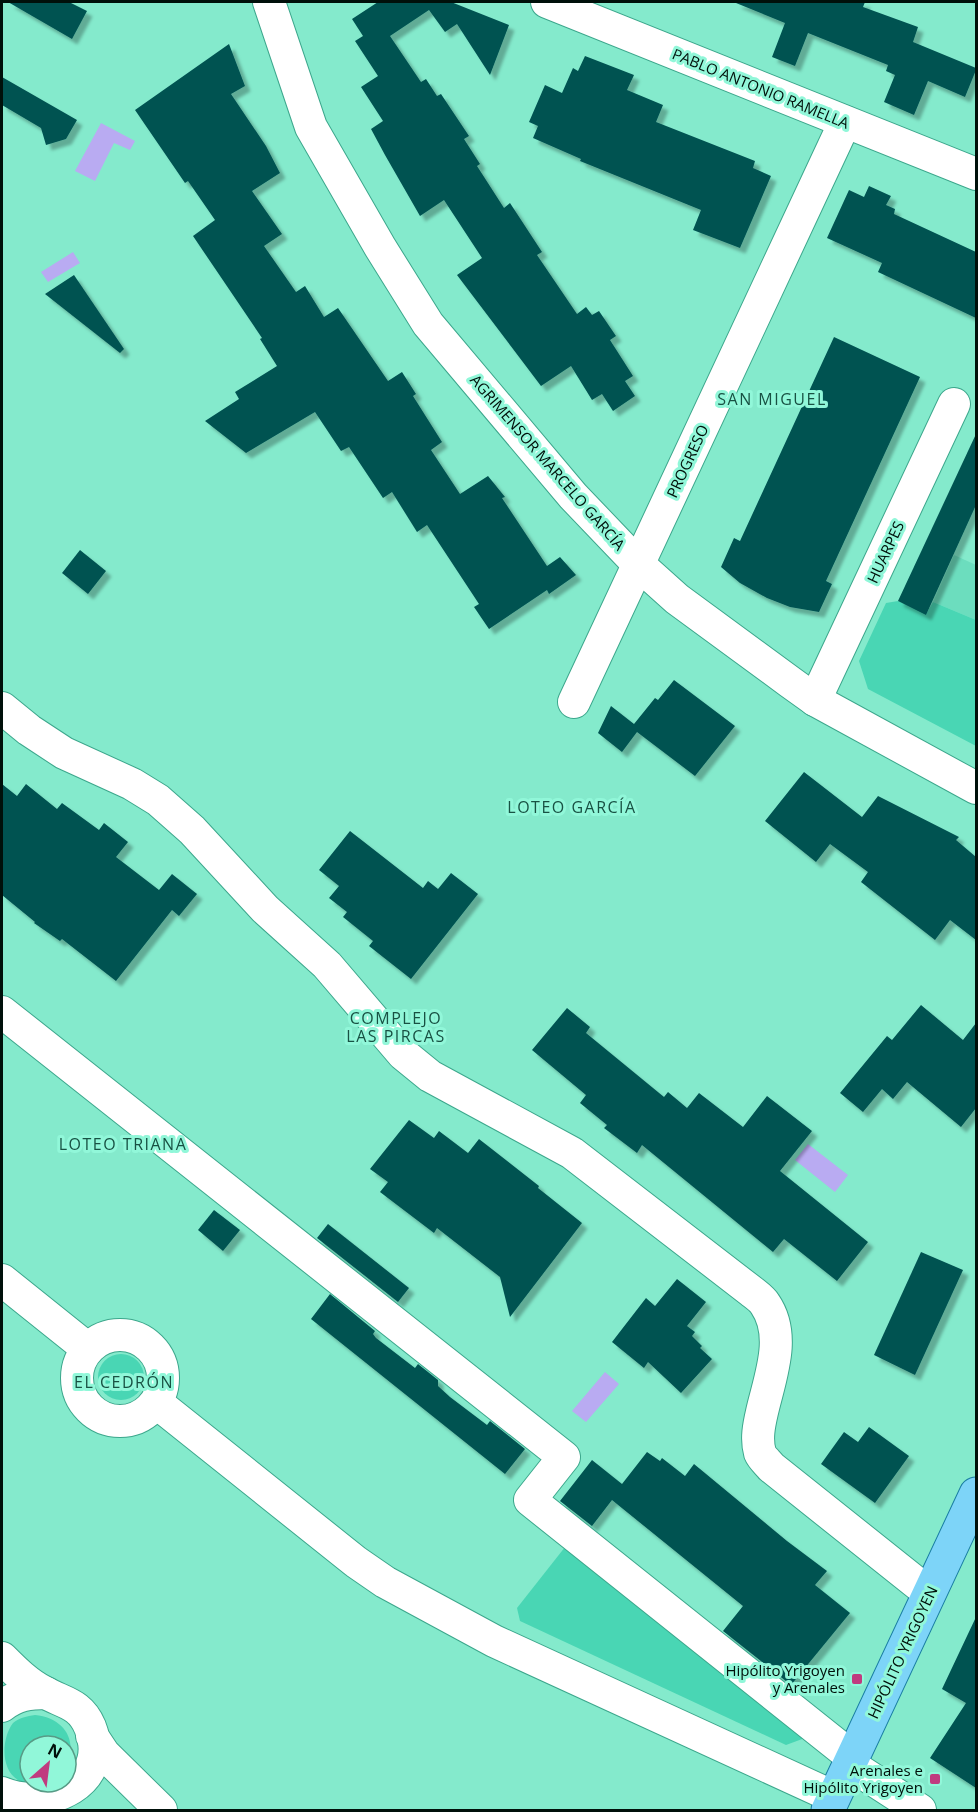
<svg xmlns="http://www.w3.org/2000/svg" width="978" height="1812" viewBox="0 0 978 1812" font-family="'Open Sans',sans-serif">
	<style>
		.built { fill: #6cddbe }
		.green { fill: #49d6b4 }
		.water { fill: #b9abf2 }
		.building { fill: #035251; filter: url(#shadow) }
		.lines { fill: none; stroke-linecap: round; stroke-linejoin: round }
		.minor-casing { stroke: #3ca78c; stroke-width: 34 }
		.major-casing { stroke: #197da2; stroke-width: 35 }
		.minor { stroke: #fff; stroke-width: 32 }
		.major { stroke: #7dd4f8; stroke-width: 33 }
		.poi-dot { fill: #c03b7f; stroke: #91f7d9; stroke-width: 2 }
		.labels { text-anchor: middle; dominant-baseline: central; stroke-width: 6; stroke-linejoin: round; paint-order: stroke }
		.street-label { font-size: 15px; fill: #00100a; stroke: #91f7d9 }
		.poi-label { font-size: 15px; fill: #00100a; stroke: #91f7d9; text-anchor: end }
		.neighbourhood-label { font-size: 16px; letter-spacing: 1.5px; fill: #185143; stroke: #91f7d9 }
	</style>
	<defs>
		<filter id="shadow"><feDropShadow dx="5.5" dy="5.5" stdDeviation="1.5" flood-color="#0004"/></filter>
	</defs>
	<rect width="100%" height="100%" fill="#84eacc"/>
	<!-- built -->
	<path class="built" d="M954,555L976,565V620L933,602Z"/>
	<!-- green -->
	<g class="green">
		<path d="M898,601L926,614L933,602L976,620V746L868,689L859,661L886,603Z"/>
		<circle cx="121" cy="1377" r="23"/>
		<path d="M569,1542L813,1735L786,1745L520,1621L517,1608Z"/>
		<path d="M35,1715C64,1718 79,1740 66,1768V1746H30V1782H50C43,1782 33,1785 26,1783C0,1778 0,1740 13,1723C19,1718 27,1716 35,1715Z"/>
	</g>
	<!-- water -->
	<g class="water">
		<path d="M101,123L135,141L130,150L114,143L95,181L75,171Z"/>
		<path d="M73,252L80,263L48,282L41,272Z"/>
		<path d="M808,1144L848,1175L835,1192L795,1160Z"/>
		<path d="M605,1372L619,1384L586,1422L572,1411Z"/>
	</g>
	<!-- building -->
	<g class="building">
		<path d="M8,2H69L87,11L72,39Z"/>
		<path d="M378,2H451L509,25L490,75L457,24L445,32L429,10L390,36L421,82L426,79L437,96L441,94L469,136L464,139L480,164L477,166L504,208L510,203L542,252L537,255L577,314L586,307L592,315L599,311L616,336L610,340L633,376L625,381L635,396L613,411L602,394L592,400L571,366L541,386L457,275L482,258L444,200L420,216L385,155L371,129L383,121L361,87L378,76L355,41L363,36L352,19Z"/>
		<path d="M736,2H865L863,7L918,27L913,42L976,68V70L965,97L928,81L914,115L884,102L895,75L886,71L888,65L808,33L795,66L772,57L785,23L736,3Z"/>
		<path d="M229,44L245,86L231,94L266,146L280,173L252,191L282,234L264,246L296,292L305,286L324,317L338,308L388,381L402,372L416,394L413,396L442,442L431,450L460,494L488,476L505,497L502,498L547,566L560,557L576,575L549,594L547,590L489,629L474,607L479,604L427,525L417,532L392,492L383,498L349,447L341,451L315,412L246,453L205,421L239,399L235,392L277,366L260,339L262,338L193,236L215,220L188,181L185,183L135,110Z"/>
		<path d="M585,56L634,75L627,90L663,105L656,122L755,161L753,168L771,176L740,248L693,230L701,210L580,161L581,159L533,138L538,126L529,122L545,85L562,93L573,68L578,71Z"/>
		<path d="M2,77L77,120L66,139L46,145L41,128L2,105Z"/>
		<path d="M869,186L891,196L886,205L895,209L894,214L976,252V318L878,272L882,263L827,238L849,190L864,197Z"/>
		<path d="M74,275L124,349L120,353L45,294Z"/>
		<path d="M834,337L920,377L826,581L832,584L819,612L790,607L767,598L740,583L721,567L734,538L740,541Z"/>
		<path d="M976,434V505L926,615L898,601Z"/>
		<path d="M80,550L106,571L88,594L62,573Z"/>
		<path d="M674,680L735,726L695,776L637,732L622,752L598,733L611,706L634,724L655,698L658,700Z"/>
		<path d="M804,772L862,817L878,796L959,837L956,840L976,857V940L950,920L935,940L861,882L868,872L830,844L816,862L765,821Z"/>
		<path d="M2,784L17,796L26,784L57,809L62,803L99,830L104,823L128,842L116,857L159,890L172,874L197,894L179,916L172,910L116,981L62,939L60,941L34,923L35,922L2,895Z"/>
		<path d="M350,831L423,888L428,881L438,889L451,873L478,894L411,979L369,946L373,941L343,917L347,912L329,898L339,886L319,870Z"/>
		<path d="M921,1005L963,1040L976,1023V1108L961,1127L907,1082L893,1099L882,1089L863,1112L840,1093L887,1036L892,1040Z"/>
		<path d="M567,1008L590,1027L586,1033L664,1097L668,1092L687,1108L699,1093L743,1127L767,1096L812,1131L780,1171L868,1242L837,1281L784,1239L773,1252L642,1145L637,1153L604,1128L607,1125L580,1103L586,1095L532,1050Z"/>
		<path d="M409,1120L434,1138L439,1131L468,1153L479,1139L539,1186L538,1188L582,1223L510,1317L500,1277L437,1228L434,1233L380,1192L388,1182L370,1169Z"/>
		<path d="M214,1210L240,1230L223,1251L198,1230Z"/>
		<path d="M328,1224L409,1288L398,1302L317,1238Z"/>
		<path d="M921,1252L963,1270L915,1375L874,1355Z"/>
		<path d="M677,1279L706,1302L687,1326L695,1332L692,1336L702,1346L700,1348L712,1359L681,1393L648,1362L644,1368L612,1342L646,1298L655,1306Z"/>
		<path d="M330,1294L375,1331L373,1334L376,1338L415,1368L418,1364L438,1380V1386L450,1397L487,1425L490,1421L525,1449L505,1474L311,1319Z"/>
		<path d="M869,1427L909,1456L875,1503L821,1464L844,1432L858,1442Z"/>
		<path d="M647,1452L660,1461L662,1458L685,1476L694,1464L787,1541L827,1571L815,1585L850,1613L791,1685L723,1631L743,1606L612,1500L592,1526L560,1501L592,1460L622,1484Z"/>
		<path d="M976,1617V1788L930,1758L966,1703L942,1689Z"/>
	</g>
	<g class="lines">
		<!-- minor casing -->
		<g class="minor-casing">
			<g id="minor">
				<path d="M269,2L311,127L380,247L428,324L573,496L638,564L677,599L790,682L815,700L976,788"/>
				<path d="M547,2L976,174"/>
				<path d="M815,700L954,404"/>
				<path d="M574,702L845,122"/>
				<path d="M2,708L29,730L64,753L132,784L158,800L192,830L265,909L327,965L403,1054L430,1076L572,1153L751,1291C756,1295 762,1299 765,1304C787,1336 770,1377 762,1412C759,1425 756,1439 760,1453C762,1458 768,1463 771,1467L929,1593"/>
				<path d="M2,1012L564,1457L530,1500L852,1757"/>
				<path d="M2,1280L88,1349"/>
				<circle cx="120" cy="1378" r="43"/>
				<path d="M157,1403L356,1562L385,1582L494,1641L834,1797"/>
				<path d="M2,1658C15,1671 28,1684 44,1692C63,1703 80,1703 90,1727C112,1783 48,1812 2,1793"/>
				<path d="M2,1706C16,1695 29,1693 46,1693"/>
				<path d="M92,1736L104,1754L161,1810"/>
				<path d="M849,1764L920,1810"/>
			</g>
		</g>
		<!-- major casing -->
		<g class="major-casing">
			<path id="major" d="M828,1810L976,1494"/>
		</g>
		<!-- minor -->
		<use href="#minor" class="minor"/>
		<!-- major -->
		<use href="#major" class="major"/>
	</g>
	<!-- markers -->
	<g class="poi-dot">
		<rect x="851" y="1673" width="12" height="12" rx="3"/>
		<rect x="929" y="1773" width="12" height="12" rx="3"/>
	</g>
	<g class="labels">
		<!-- street labels -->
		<g class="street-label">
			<text transform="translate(761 88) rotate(22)">PABLO ANTONIO RAMELLA</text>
			<text transform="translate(687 461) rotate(-65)">PROGRESO</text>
			<text transform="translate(548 462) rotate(49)">AGRIMENSOR MARCELO GARCÍA</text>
			<text transform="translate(885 552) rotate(-65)">HUARPES</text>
			<text transform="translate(902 1652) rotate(-65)">HIPÓLITO YRIGOYEN</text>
		</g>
		<!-- poi labels -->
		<g class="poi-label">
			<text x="845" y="1670">Hipólito Yrigoyen<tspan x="845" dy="17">y Arenales</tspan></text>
			<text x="923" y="1770">Arenales e<tspan x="923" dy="17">Hipólito Yrigoyen</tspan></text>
		</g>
		<!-- neighbourhood labels -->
		<g class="neighbourhood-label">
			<text x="772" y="399">SAN MIGUEL</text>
			<text x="572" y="807">LOTEO GARCÍA</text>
			<text x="396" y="1018">COMPLEJO<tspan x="396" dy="18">LAS PIRCAS</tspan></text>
			<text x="123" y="1144">LOTEO TRIANA</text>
			<text x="124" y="1382">EL CEDRÓN</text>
		</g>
	</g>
	<!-- border -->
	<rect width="978" height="1812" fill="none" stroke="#00100a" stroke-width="6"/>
	<!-- north arrow -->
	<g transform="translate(48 1764) rotate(28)"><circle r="28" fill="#91f7d9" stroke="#579b86" stroke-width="1.5"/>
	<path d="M0-4.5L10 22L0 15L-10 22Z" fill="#c03b7f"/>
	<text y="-9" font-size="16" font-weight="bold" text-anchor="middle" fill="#00100a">N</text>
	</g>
</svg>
